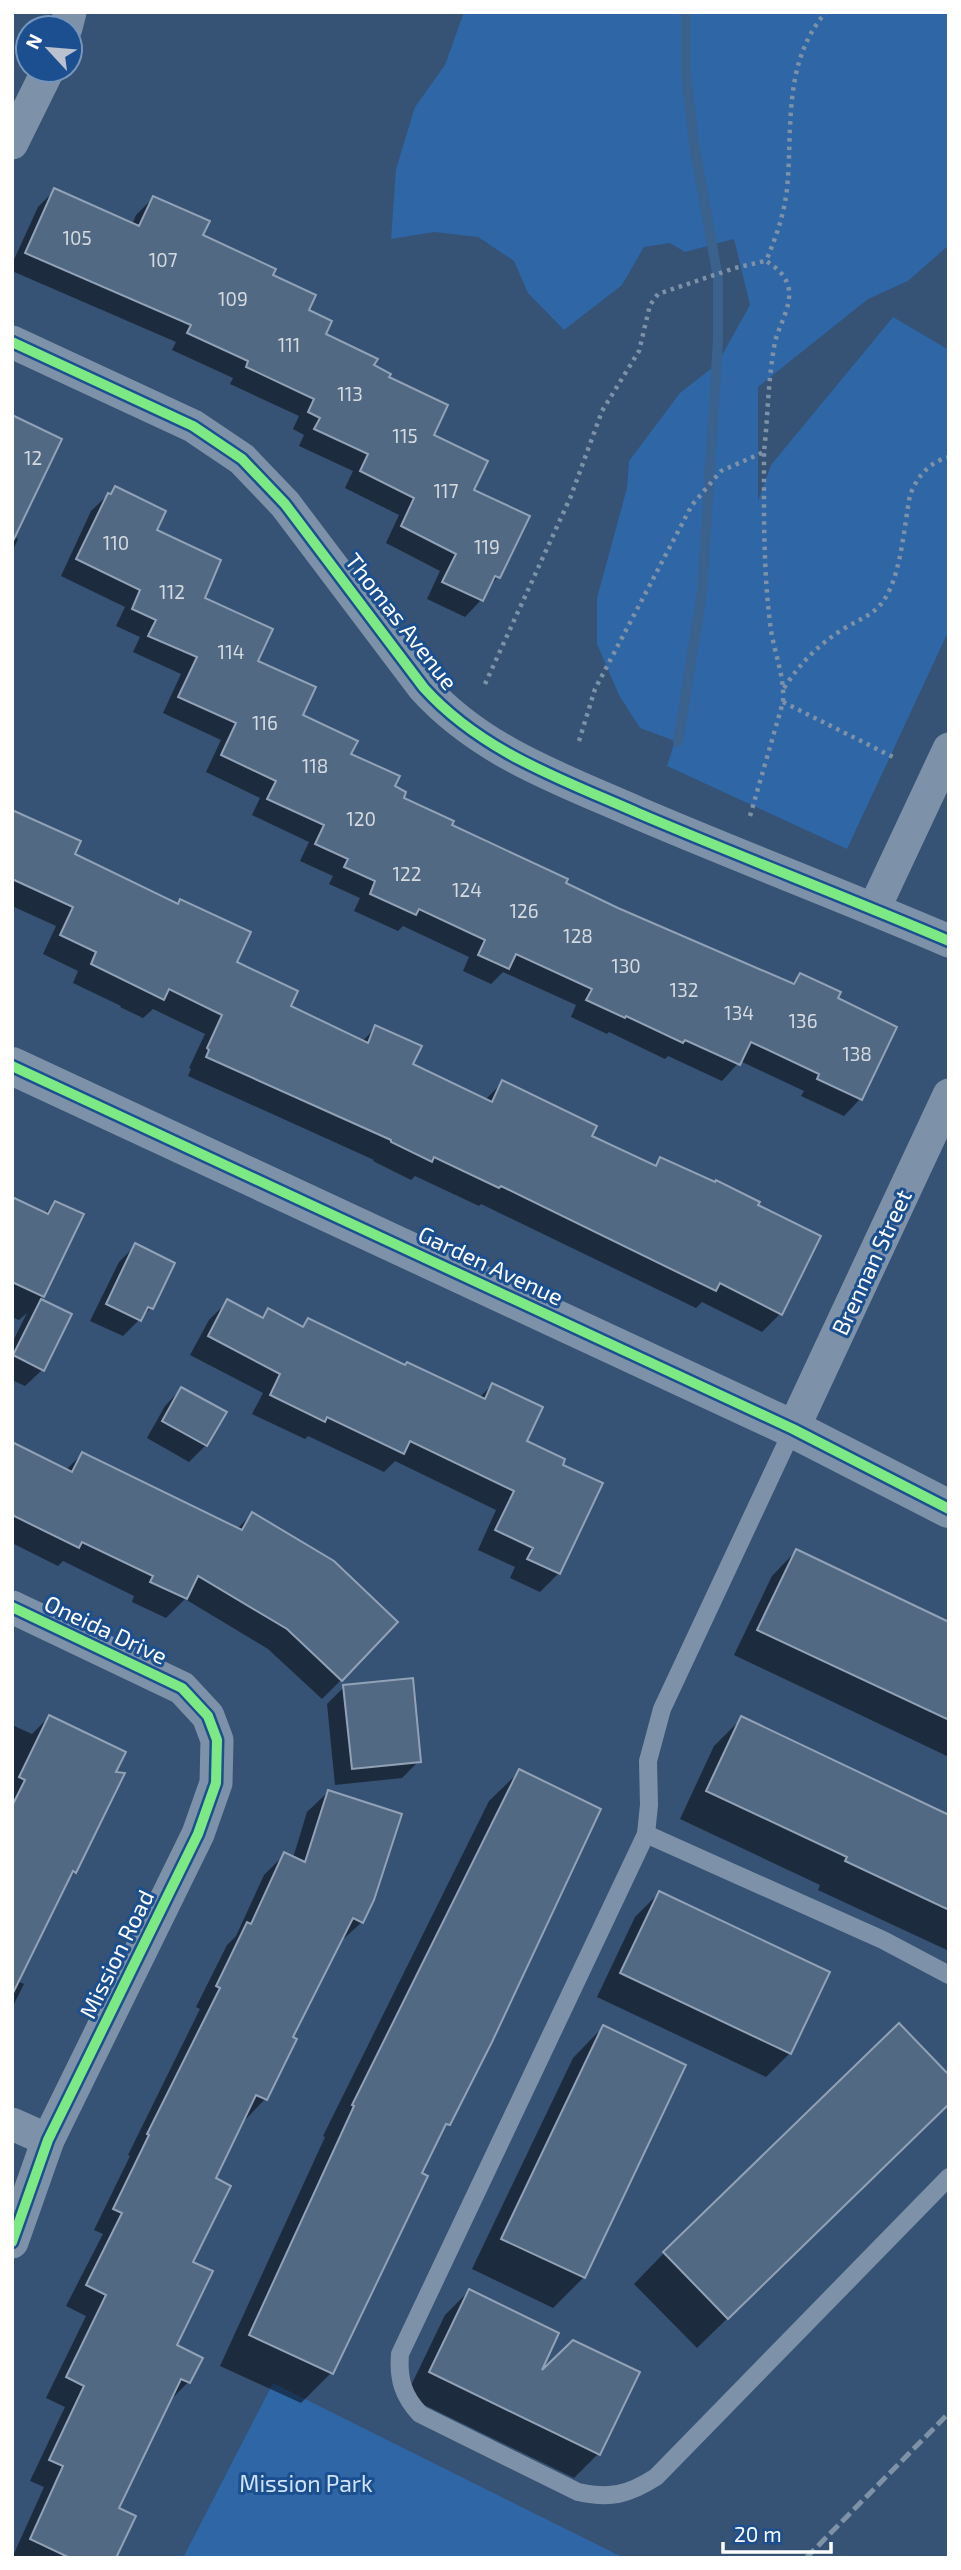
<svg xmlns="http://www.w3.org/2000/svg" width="961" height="2570" viewBox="0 0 961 2570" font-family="'Exo 2',sans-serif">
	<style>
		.green { fill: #2f66a5 }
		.shadow { fill: #0007 }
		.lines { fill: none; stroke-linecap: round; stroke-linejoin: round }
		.stream { stroke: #3b618d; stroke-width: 10 }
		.building { fill: #526984; stroke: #92a2b6; stroke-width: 2 }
		.path { stroke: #7d92a8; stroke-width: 4.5; stroke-dasharray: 3.5 5; stroke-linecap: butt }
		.service { stroke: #7d92a8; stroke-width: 18 }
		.minor { stroke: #7d92a8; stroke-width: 33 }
		.tertiary { stroke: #7d92a8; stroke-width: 38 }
		.rail { stroke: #7e92a7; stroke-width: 5; stroke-dasharray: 12 5; stroke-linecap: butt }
		.cycleway-casing { stroke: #1b4f8f; stroke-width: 15 }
		.cycleway { stroke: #7ce984; stroke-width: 10 }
		.labels { text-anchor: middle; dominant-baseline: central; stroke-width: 6; stroke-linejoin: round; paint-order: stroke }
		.number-label { font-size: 19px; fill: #d4dae0 }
		.street-label { font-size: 23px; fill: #fff; stroke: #1b4f8f }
		.park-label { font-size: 23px; fill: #cfe3fa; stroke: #1b4f8f }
	</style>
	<rect width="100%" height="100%" fill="#365274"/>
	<!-- green -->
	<g class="green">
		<path d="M464,12H949V245L908,281L868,299L758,387V501L771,465L893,317L949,350V630L847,849L667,766L675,741L640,728L619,695L597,644V598L627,488L629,461L680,393L717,364L750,305L734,239L685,252L670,243L644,247L622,285L564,330L528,293L514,261L478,237L434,232L391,239L396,169L415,107L445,65Z"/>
		<path d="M273,2383L624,2558H183Z"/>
	</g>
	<!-- shadow -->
	<g class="shadow">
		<path d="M55,190L132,225L136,215L153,198L201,236L271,276L306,310L323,335L387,378L472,491L498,577L487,589L481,600L465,617L427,599L440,571L386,543L399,515L345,488L353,471L299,446L304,435L293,429L299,416L230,384L233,378L172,350L176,342L12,271V264L38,207Z"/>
		<path d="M12,417L14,536L18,539L12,552Z"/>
		<path d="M115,488L154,531L203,599L300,716L393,787L401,799L450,826L564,884L790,985L800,975L836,999L895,1027L860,1099L844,1116L801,1096L804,1091L740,1061L722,1081L668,1056L665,1059L609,1032L607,1034L571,1017L576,1005L503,972L491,984L463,971L469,957L403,926L398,931L354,911L360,898L329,884L333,876L300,861L309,842L252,815L260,798L206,772L221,740L163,713L181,674L133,652L140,637L116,626L125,607L61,576L91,511Z"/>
		<path d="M12,812L73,854L176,905L181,901L235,963L288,1007L362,1042L376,1027L411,1065L485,1100L503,1082L590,1137L654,1167L661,1160L756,1206L781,1313L762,1332L702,1302L696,1308L481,1204L479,1206L415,1176L411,1180L373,1161L374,1160L188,1076L191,1069L189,1068L205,1034L153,1009L143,1018L120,1007L121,1006L73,983L78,971L43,954L56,926L12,906Z"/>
		<path d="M12,1199L44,1214L55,1203L43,1296L39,1300L70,1314L42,1370L25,1386L12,1380V1343L27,1313L19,1320L12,1317Z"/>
		<path d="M136,1245L151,1308L123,1336L90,1321L119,1262Z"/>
		<path d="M228,1301L260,1318L268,1311L301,1327L308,1320L404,1367L479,1398L492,1385L525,1441L559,1573L540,1592L510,1578L515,1567L478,1550L496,1510L395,1461L384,1472L308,1436L305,1439L252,1414L263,1393L190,1355L209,1320Z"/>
		<path d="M181,1389L206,1445L189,1462L147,1438L165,1406Z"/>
		<path d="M12,1444L66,1470L82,1454L237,1529L252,1514L341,1680L322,1699L268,1649L185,1599L166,1618L132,1602L134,1596L63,1561L58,1566L12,1543Z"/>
		<path d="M796,1551L949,1624V1757L734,1655L772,1576Z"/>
		<path d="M344,1687L419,1761L402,1778L335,1785L327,1704Z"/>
		<path d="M49,1717L75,1872L66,1881L17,1981L24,1984L12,2008V1725L32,1734Z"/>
		<path d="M742,1718L949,1816V1951L818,1890L820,1885L680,1819L714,1746Z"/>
		<path d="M520,1771L448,2124L440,2132L331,2373L301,2403L220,2366L325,2137L323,2136L489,1801Z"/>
		<path d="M328,1792L362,1922L340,1942L291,2038L265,2099L245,2120L243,2119L213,2179L191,2262L175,2346L201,2359L188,2382L168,2403L116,2509L115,2558H12L44,2487L30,2481L65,2407L46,2398L86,2316L66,2306L103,2234L94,2230L130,2156L128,2155L200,2009L196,2007L227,1945L236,1936L264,1875L285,1854L293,1858L307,1812Z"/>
		<path d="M659,1893L790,2053L766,2077L597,1997L635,1917Z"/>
		<path d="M603,2027L684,2066L584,2277L553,2308L472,2269L573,2058Z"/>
		<path d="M949,2102L697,2348L634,2284L664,2253Z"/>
		<path d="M469,2291L598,2454L574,2478L406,2396L445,2315Z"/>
	</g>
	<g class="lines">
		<!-- stream -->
		<path class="stream" d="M678,742L702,593L718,339V278L694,144L686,73V12"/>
	</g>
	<!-- building -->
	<g class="building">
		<path d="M54,188L139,226L153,196L210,221L203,235L276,269L273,275L316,295L309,310L332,321L326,334L378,359L374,365L391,374L389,377L448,405L434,435L488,461L474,490L530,516L500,578L495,576L483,601L442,582L456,554L401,526L414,498L360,471L368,454L314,429L320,418L308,412L314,399L246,367L248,361L187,333L191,325L25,253Z"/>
		<path d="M12,415L62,439L12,543Z"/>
		<path d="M115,486L166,511L157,530L221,560L205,598L273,629L258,661L316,687L303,715L358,741L351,754L400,776L395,786L406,792L404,798L454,821L452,825L568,879L566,883L618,908L794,984L800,973L841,992L838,998L897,1027L862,1100L817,1079L819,1074L751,1042L740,1065L685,1040L683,1043L626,1016L625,1018L586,1000L592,989L516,954L509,969L478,955L485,940L419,909L416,915L370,894L375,881L344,867L348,859L315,844L324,825L267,799L276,781L221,755L236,723L178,697L197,657L148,636L156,620L132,609L140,590L76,559L108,493L111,494Z"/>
		<path d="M12,810L81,841L75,854L178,904L180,899L251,932L237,962L298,991L291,1006L368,1043L375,1025L422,1046L413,1064L492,1102L502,1080L597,1126L592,1136L656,1166L660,1157L715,1182L716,1180L760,1202L758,1205L821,1236L782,1315L720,1283L716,1291L501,1186L499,1188L434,1157L432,1162L391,1142V1140L206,1057L209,1050L207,1048L222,1015L169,989L164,1000L91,964L96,952L60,935L73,907L12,879Z"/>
		<path d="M12,1197L48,1214L55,1201L84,1214L44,1297L12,1282Z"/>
		<path d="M135,1243L175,1263L153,1309L148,1307L141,1321L106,1304Z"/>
		<path d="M41,1299L72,1314L44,1371L13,1355Z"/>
		<path d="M227,1299L263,1318L268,1308L303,1327L308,1318L405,1365L407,1362L485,1399L492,1383L543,1407L527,1441L565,1459L563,1465L603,1483L560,1574L527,1559L533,1548L495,1530L514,1491L410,1441L404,1454L327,1417L325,1422L270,1395L280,1374L208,1336Z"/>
		<path d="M181,1387L227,1412L207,1446L162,1421Z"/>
		<path d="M12,1442L72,1472L82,1452L242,1530L252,1512L334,1561L398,1622L342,1681L287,1629L198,1576L187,1599L150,1582L153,1576L82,1542L79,1548L12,1515Z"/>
		<path d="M796,1549L949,1622V1720L757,1630Z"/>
		<path d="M413,1678L421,1762L352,1769L343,1685Z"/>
		<path d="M49,1715L126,1752L116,1772L125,1773L76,1873L73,1871L12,1995V1806L25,1780L19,1777Z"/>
		<path d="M741,1716L949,1815V1910L845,1861L847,1857L706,1791Z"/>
		<path d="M519,1769L601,1809L492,2042L450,2125L446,2124L422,2173L428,2176L333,2374L249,2335L354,2106L352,2105Z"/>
		<path d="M328,1790L402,1814L374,1900L363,1923L353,1918L293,2037L297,2039L267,2100L256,2095L216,2178L231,2186L193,2262L213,2271L177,2345L203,2358L190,2383L181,2379L119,2508L136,2516L116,2558H70L30,2539L63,2466L49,2460L84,2386L66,2377L106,2295L86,2285L122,2213L113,2209L149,2135L147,2134L220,1988L216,1986L247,1922L251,1924L284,1852L305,1862Z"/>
		<path d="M659,1891L830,1972L791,2054L620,1973Z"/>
		<path d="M899,2023L949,2075V2104L728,2319L663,2252Z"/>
		<path d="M603,2025L686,2065L585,2278L501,2239Z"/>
		<path d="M469,2289L559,2333L542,2370L573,2340L640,2372L600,2455L429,2372Z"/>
	</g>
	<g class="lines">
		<!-- path -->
		<g class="path">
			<path d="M485,684L571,496L602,411L639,351L650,305L658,294L735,268L765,261"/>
			<path d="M784,688C801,662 819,644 845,628C858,620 871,616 881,604C901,580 904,526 910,495C917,477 929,462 949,457"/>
			<path d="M783,702L893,757"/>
			<path d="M579,741L595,689L692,505L721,471L764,452C768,416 768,378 775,342C779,325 791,308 789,290C787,276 777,268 766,261C776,237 784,215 787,189C793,128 782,63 826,12"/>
			<path d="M750,816L783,702C785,676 773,650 770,623C763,566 764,509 764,452"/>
		</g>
		<!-- service -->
		<g class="service">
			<path d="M793,1429L662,1709L648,1761L649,1805L646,1834L400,2354C398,2379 403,2396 420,2414L578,2492C610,2499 628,2495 656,2477L949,2177"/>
			<path d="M646,1834L883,1940L949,1975"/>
		</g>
		<!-- minor -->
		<g class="minor">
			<path d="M66,28L70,12"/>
			<path d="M12,143L48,70"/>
			<path d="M12,342L193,426L242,459L285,504L424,688C482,752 561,779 638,813C741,857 846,897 949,941"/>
			<path d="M874,909L949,749"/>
			<path d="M793,1429L949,1095"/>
			<path d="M12,1607L182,1688L208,1716L217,1740L216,1783L198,1834L48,2140L12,2242"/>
			<path d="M12,2124L48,2140"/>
		</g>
		<!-- tertiary -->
		<path class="tertiary" d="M12,1066L793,1429L949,1509"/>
		<!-- rail -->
		<path class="rail" d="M806,2558L949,2413"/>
		<!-- cycleway casing -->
		<g class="cycleway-casing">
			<g id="cycleway">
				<path d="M12,342L193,426L242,459L285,504L424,688C482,752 561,779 638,813C741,857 846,897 949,941"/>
				<path d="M12,1066L793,1429L949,1509"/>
				<path d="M12,1607L182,1688L208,1716L217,1740L216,1783L198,1834L48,2140L12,2242"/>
			</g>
		</g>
		<!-- cycleway -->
		<use href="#cycleway" class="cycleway"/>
	</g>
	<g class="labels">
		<!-- number labels -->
		<g class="number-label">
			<text x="77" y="237">105</text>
			<text x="163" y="259">107</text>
			<text x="233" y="298">109</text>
			<text x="289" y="344">111</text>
			<text x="350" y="393">113</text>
			<text x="405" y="435">115</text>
			<text x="33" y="457">12</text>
			<text x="446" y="490">117</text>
			<text x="116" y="542">110</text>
			<text x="487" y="546">119</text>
			<text x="172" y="591">112</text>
			<text x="231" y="651">114</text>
			<text x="265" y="722">116</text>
			<text x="315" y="765">118</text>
			<text x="361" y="818">120</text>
			<text x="407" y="873">122</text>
			<text x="467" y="889">124</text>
			<text x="524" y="910">126</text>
			<text x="578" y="935">128</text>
			<text x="626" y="965">130</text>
			<text x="684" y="989">132</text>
			<text x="739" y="1012">134</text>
			<text x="803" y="1020">136</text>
			<text x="857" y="1053">138</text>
		</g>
		<!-- street labels -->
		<g class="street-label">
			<text transform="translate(402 621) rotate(52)">Thomas Avenue</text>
			<text transform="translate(871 1262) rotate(-65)">Brennan Street</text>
			<text transform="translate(491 1265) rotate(25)">Garden Avenue</text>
			<text transform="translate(106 1629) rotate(25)">Oneida Drive</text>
			<text transform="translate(116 1954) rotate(-64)">Mission Road</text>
		</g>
		<!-- park labels -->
		<g class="park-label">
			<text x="306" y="2483">Mission Park</text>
		</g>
	</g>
	<!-- border -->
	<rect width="961" height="2570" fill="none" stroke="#ffffff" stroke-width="28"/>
	<!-- north arrow -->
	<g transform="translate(49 49) rotate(296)"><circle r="33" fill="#1b4f8f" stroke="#7695bc" stroke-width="2"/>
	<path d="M0-5L12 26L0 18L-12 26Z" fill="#b9c2ce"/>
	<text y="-10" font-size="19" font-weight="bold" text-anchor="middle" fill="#ffffff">N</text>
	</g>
	<!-- scale -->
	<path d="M723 2542v10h108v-10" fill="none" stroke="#ffffff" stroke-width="3.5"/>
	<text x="734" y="2542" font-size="21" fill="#ffffff" stroke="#1b4f8f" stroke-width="5" paint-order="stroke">20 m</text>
</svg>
